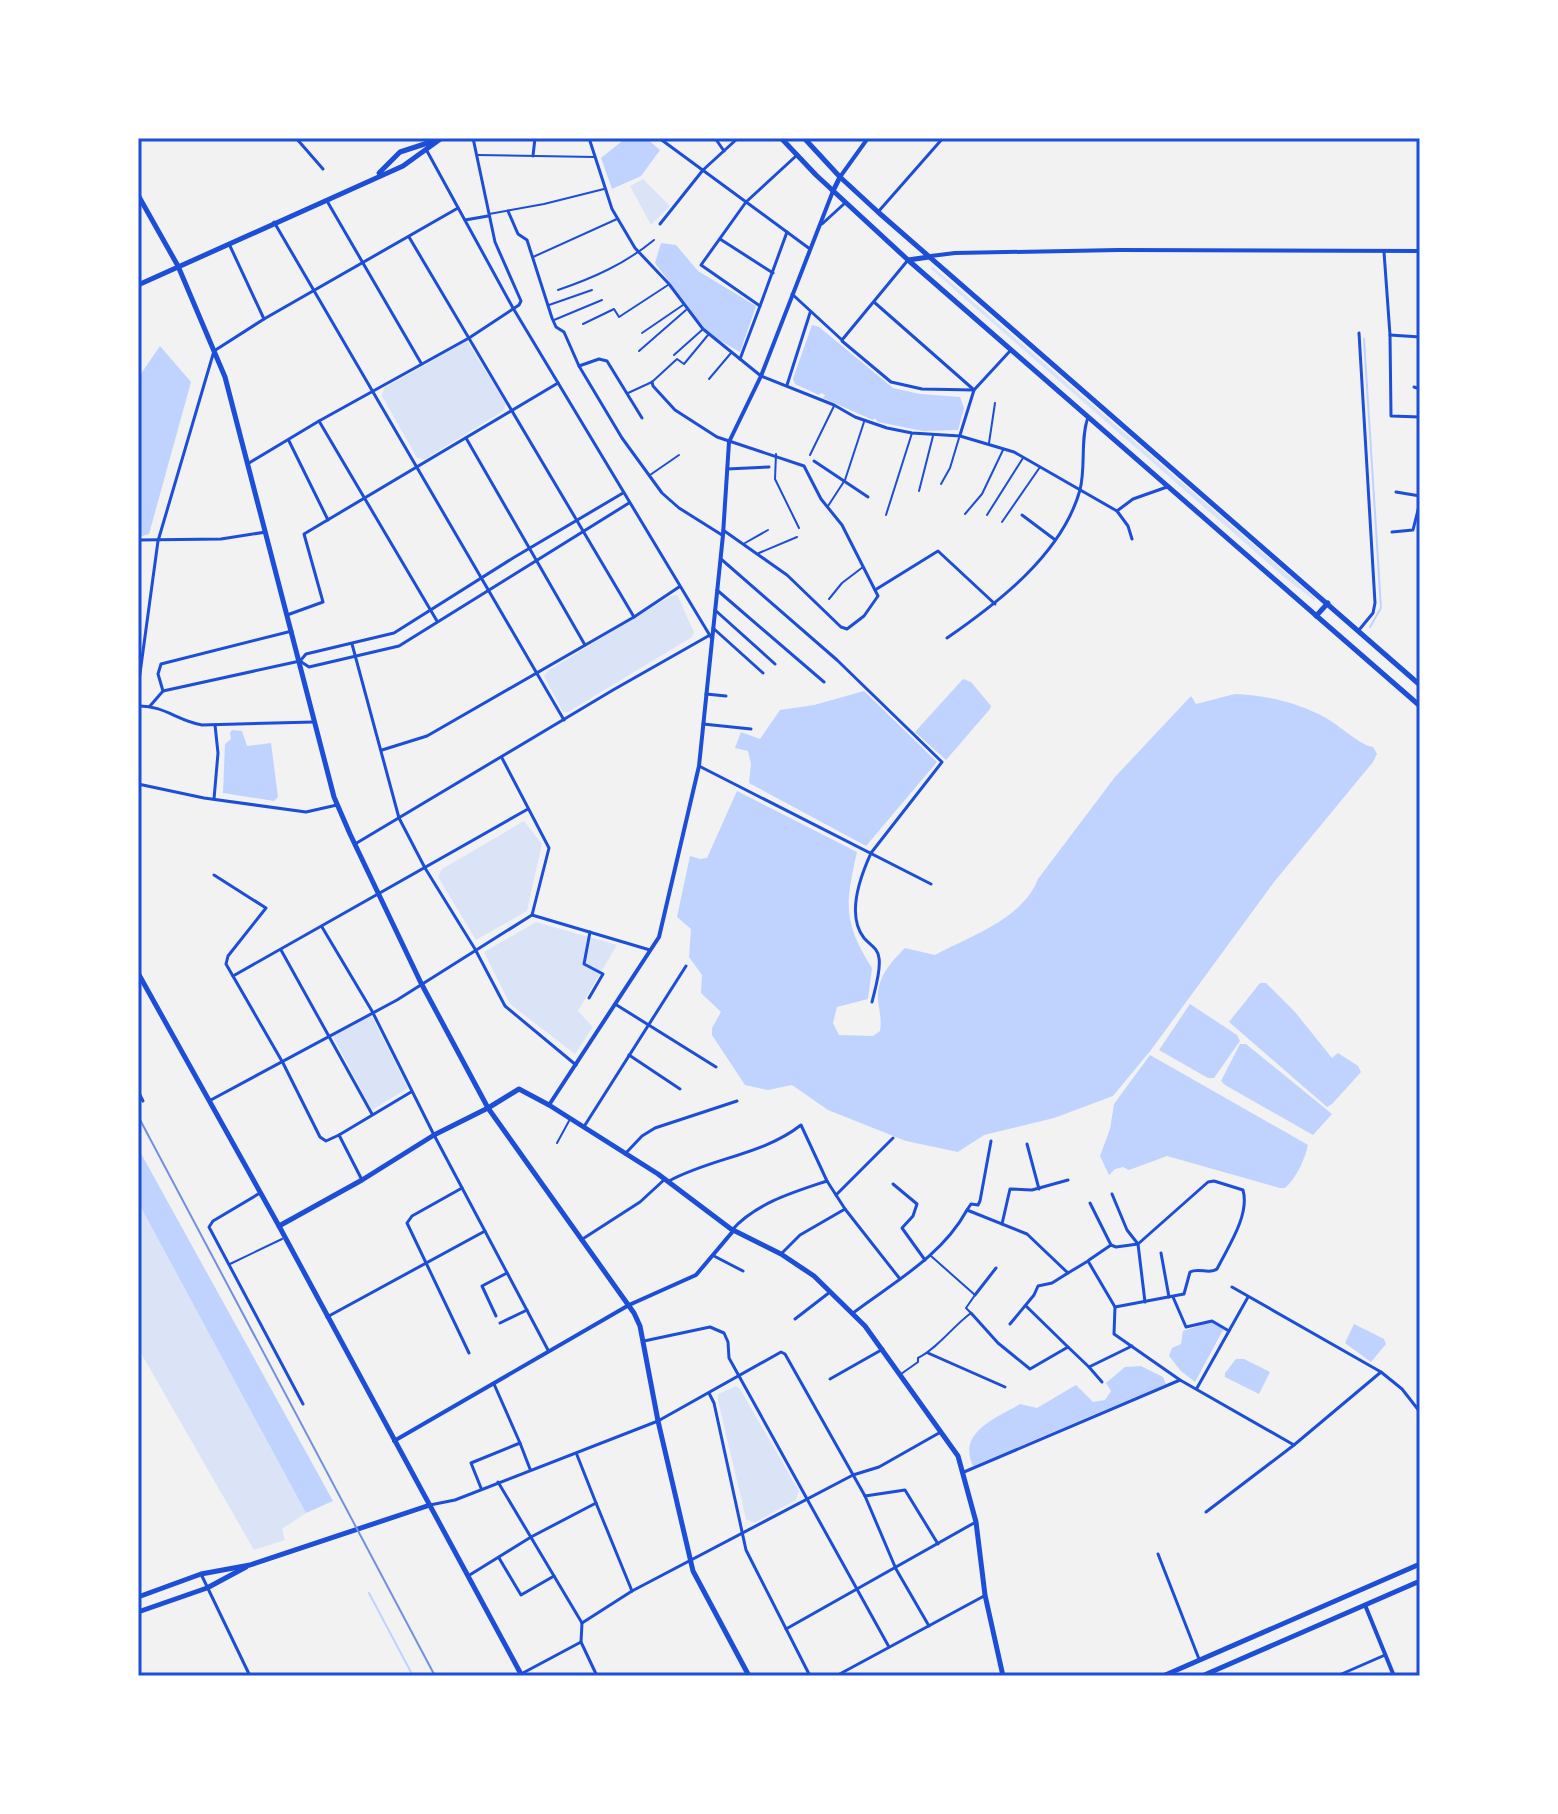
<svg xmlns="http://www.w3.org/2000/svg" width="1558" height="1814" viewBox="0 0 1558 1814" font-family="Ubuntu,sans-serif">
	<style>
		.green { fill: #dbe4f7 }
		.water { fill: #bfd3fe }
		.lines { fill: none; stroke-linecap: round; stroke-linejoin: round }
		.stream { stroke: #bfd3fe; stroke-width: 2 }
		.service { stroke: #1d4ed8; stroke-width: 2 }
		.minor { stroke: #1d4ed8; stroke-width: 3 }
		.tertiary { stroke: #1d4ed8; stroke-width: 4 }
		.secondary { stroke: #1d4ed8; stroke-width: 5 }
		.primary { stroke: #1d4ed8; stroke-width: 5 }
		.rail { stroke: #7290e2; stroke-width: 2 }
		.neatline { fill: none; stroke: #1d4ed8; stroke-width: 3 }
	</style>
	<rect width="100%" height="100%" fill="#f2f2f2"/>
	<!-- green -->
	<g class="green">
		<path d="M643,179L670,206L651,225L630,186Z"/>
		<path d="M932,266L1315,598V601L1284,577L931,269Z"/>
		<path d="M467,341L506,404L503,411L425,459L417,458L382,396L384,388Z"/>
		<path d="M677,595L694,632L692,637L568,712H563L544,676L549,670L671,596Z"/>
		<path d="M524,821L542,844L527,911L476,940L438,877L442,869Z"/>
		<path d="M536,922L617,945L578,1011L593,1027L575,1054L510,1004L484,952Z"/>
		<path d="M371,1015L408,1088L372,1110L332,1035Z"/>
		<path d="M138,1202L306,1513L282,1529L285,1540L254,1550L138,1348Z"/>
		<path d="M736,1386L740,1389L799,1491L796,1500L754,1523L746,1519L718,1401V1394Z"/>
	</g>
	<!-- water -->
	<g class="water">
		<path d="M626,138H646L660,150L641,176L612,189L601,158Z"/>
		<path d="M661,243L676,245L698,271L756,306L740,352L710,335L655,263Z"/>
		<path d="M812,325L819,327L893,388L920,394L960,397L964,408L958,430L923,431L878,422L875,418L873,420L823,398L825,395L821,393L819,395L795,384L793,379Z"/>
		<path d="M160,346L191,382L149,534L139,537L138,378Z"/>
		<path d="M963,679L971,682L991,706L990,709L946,760L915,732Z"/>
		<path d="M864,691L937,762L866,846L749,783L751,764L748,751L735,748L741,732L760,739L780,710L814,705Z"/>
		<path d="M1235,694C1266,695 1299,703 1326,718C1339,725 1361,746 1373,747L1377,754L1373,762L1274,882L1151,1050L1113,1096L1054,1118L984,1135L958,1152L906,1141L828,1110L792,1085L768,1090L745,1085L712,1035V1028L721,1012L701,993L702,975L689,957L691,929L677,917L690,856L700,859L707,858L737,791L857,852C845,904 843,922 872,968L868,999L837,1007L833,1023L839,1035L873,1036L880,1031C882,1018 879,1011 878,999C877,977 891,962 905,948L935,955C970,936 1023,919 1038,879L1115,777L1191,696L1196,704Z"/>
		<path d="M232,730L242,731L247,746L271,743L278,797L274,801L223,793L225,744L231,739L230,733Z"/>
		<path d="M1260,983H1266L1295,1012L1332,1058L1338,1053L1358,1066L1361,1072L1332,1104L1327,1107L1229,1022Z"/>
		<path d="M1190,1004L1237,1035L1240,1041L1214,1078H1208L1159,1050Z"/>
		<path d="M1240,1044H1246L1332,1114L1313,1135L1225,1085L1221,1081Z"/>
		<path d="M1150,1055L1308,1145C1304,1161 1297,1177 1285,1188H1280L1167,1156L1129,1170L1123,1167L1115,1169L1109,1175L1100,1156L1110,1129L1114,1104Z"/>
		<path d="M138,1148L333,1501L306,1513L138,1202Z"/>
		<path d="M1208,1323H1216L1223,1330L1195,1382L1181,1371L1169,1356L1172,1348L1181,1344L1183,1331Z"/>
		<path d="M1354,1324L1384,1339L1386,1344L1371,1362L1345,1343Z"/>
		<path d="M1236,1359H1244L1270,1372L1259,1394L1225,1377V1373Z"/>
		<path d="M1141,1366L1163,1377L1166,1384L973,1466C957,1432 996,1418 1020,1404L1037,1408L1076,1385L1093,1402L1105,1400L1111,1391L1106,1383L1125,1367Z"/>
	</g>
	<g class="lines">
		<!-- stream -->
		<g class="stream">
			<path d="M1364,339L1381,608L1370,627"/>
			<path d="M369,1593L413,1676"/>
		</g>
		<!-- service -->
		<g class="service">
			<path d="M478,155L594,157"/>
			<path d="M489,214L544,204L604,189"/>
			<path d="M533,257L617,219"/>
			<path d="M558,290C593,278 625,264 654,240"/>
			<path d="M549,305L592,290"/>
			<path d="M554,320L602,300"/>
			<path d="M583,324L614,309L619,317L668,285"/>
			<path d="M642,333L683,305"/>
			<path d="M639,351L686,310"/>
			<path d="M674,355L702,330"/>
			<path d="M709,379L731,353"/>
			<path d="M628,393L652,382L677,359L684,364L708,335"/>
			<path d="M989,443L995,403"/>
			<path d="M776,454L775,479L799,528"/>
			<path d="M810,455L834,406"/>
			<path d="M650,475L679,455"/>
			<path d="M941,484L950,468L959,438"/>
			<path d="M919,491L933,436"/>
			<path d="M828,506L845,480L864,422"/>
			<path d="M965,514L982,494L1003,450"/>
			<path d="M886,515L912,433"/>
			<path d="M987,515L1023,458"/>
			<path d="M1002,522L1040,467"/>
			<path d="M745,543L768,530"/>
			<path d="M759,553L797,537"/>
			<path d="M829,599L842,583L863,567"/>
			<path d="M557,1143L569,1121"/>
			<path d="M230,1264L282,1239"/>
			<path d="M901,1374L918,1362V1358C939,1347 952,1327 971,1313L966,1308L975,1295L931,1256"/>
		</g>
		<!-- minor -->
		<g class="minor">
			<path d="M296,138L323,169"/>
			<path d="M589,138L612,209L635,248L669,284L703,329L761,376L834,405L855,417L887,428L912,433L960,436L1014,452L1117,511L1128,526L1132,539"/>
			<path d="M659,138L810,249"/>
			<path d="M715,138L724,151"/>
			<path d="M427,151L513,308L712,639"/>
			<path d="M533,156L535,138"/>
			<path d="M327,201L421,363"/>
			<path d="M508,211L518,234L527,240L552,318L556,327L564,332L579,366L622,438L662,493L679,508L722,535"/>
			<path d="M878,212L943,138"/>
			<path d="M465,220L488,216"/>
			<path d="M274,222L564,720"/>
			<path d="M660,224L703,170L738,138"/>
			<path d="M822,224L845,203"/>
			<path d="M409,237L634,617"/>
			<path d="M720,239L773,273"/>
			<path d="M230,246L264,319"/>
			<path d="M1384,252L1390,335L1391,416L1420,417"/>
			<path d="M792,294L842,340L908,260"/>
			<path d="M874,302L973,389"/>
			<path d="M760,306L787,232"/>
			<path d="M1359,333L1375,603L1373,613L1359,630"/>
			<path d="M1390,335L1420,337"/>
			<path d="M842,341L891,382L922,389L974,390"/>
			<path d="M740,359L760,306L701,265L746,202L796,156"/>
			<path d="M579,366L599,359L607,361L642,418"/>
			<path d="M652,382L653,386L675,410L717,437L804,466L821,499L842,525L878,596L864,616L847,629L841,627L787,575L723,530"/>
			<path d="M787,385L810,313"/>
			<path d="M1414,387L1420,389"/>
			<path d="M319,421L437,621"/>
			<path d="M960,435L974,390L1010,351"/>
			<path d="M466,438L585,645"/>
			<path d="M289,441L328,520"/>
			<path d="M814,461L868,497"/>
			<path d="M249,463L319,421L469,338L519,305L521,301L495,242L473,138"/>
			<path d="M727,469L769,467"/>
			<path d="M1396,492L1420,496"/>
			<path d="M1117,511L1133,499L1167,487"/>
			<path d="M1022,515L1054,539"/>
			<path d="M1392,532L1413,530L1420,502"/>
			<path d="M138,540L221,539L266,532"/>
			<path d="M721,559L837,660L942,762L871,853C860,877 846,915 864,938C870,945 878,948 879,958C881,971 875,989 872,1002"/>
			<path d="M717,590L824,682"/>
			<path d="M875,590L938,551L995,604"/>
			<path d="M715,610L775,664"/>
			<path d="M287,615L323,602L304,534L558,383"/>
			<path d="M713,628L763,673"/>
			<path d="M292,631L161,664L158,674L163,691L300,661L306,654L394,633L513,558L623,493"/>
			<path d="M947,638C999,602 1062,554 1080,490C1086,466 1080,440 1088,417"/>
			<path d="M352,644L399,818L425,868L475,949L505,1006L576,1065"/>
			<path d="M300,661L309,667L399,646L629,503"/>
			<path d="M138,688L158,541L214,351L264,319L458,208"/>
			<path d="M706,694L726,696"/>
			<path d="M138,706C163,705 178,721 202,725L314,722"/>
			<path d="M150,706L163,691"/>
			<path d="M703,724L751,729"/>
			<path d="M382,750L427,736L634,617L679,587"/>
			<path d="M502,758L549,848L532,915"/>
			<path d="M699,766L931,884"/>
			<path d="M138,784L204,798L306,812L337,805"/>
			<path d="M214,799L218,753L215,725"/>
			<path d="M355,844L613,690L710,635"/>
			<path d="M214,875L266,908L228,956L226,964L283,1063L320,1137L326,1141L339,1135L362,1180"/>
			<path d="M322,927L372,1011L434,1135L548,1350"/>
			<path d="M281,950L372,1114"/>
			<path d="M233,976L528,809"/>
			<path d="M589,998L603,974L584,964L590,932"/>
			<path d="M615,1004L716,1067"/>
			<path d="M629,1055L680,1089"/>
			<path d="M138,1091L143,1101"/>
			<path d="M209,1101L397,1000L532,915L650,950"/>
			<path d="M585,1125L686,966"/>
			<path d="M339,1135L411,1092"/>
			<path d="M1027,1144L1039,1189"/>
			<path d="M625,1154L642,1136L655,1128L737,1101"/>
			<path d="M669,1181C711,1158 763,1155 801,1125L827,1181L845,1209"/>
			<path d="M893,1184L917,1204L913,1216L902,1228L925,1260"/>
			<path d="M462,1188L412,1216L407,1223L469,1353"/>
			<path d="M260,1193L213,1221L209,1227L303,1404"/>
			<path d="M1112,1194L1127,1230L1138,1244L1145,1302"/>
			<path d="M836,1195L893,1138"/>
			<path d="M1090,1203L1111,1245"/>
			<path d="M967,1210L971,1204L978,1205L980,1201L991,1141"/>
			<path d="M1002,1224L1010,1189L1032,1190L1068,1180"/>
			<path d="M732,1230C756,1203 794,1192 827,1181"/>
			<path d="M581,1240L640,1202L665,1179"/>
			<path d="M1161,1253L1169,1297"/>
			<path d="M781,1254L800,1235L845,1209L900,1279"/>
			<path d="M714,1256L743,1271"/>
			<path d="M1089,1260L1111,1245L1116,1247L1138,1244L1208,1182L1214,1181L1243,1190C1250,1215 1228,1247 1217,1269C1209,1275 1199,1267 1190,1272L1184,1294L1115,1307"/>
			<path d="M1232,1287L1381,1372L1402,1389L1420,1412"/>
			<path d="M975,1295L996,1268"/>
			<path d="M1173,1297L1186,1327L1212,1321L1229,1331"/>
			<path d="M1026,1306L1068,1347"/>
			<path d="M853,1313C894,1282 942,1256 967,1210L1027,1234L1068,1273L1088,1261L1115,1307L1114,1334L1180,1380L1294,1445"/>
			<path d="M971,1313L998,1343L1030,1369L1068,1347L1089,1367L1132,1346"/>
			<path d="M496,1316L482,1286L507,1273"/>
			<path d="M327,1317L485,1231"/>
			<path d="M795,1319L830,1292"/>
			<path d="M500,1323L527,1310"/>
			<path d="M1010,1324L1034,1295L1038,1286L1052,1283L1068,1273"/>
			<path d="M644,1341L710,1327L724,1333L728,1342L729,1358L889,1647"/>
			<path d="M928,1353L1005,1387"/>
			<path d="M1089,1367L1102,1382"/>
			<path d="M830,1379L883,1349"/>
			<path d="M494,1384L520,1443"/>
			<path d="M1197,1388L1248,1297"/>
			<path d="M709,1393L714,1403L746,1550L810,1676"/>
			<path d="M577,1455L596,1503"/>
			<path d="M964,1472L1180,1380"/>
			<path d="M498,1482L582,1623"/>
			<path d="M481,1488L471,1463L520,1443L530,1469"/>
			<path d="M865,1496L905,1490L938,1544"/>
			<path d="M430,1505L455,1500L658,1421L781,1352L785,1354L865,1496L896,1569L929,1626"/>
			<path d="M1206,1512L1294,1445L1381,1372"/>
			<path d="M1158,1554L1199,1659"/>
			<path d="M499,1558L521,1595L554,1576"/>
			<path d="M201,1574L250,1676"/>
			<path d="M468,1576L531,1537L596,1503L632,1591L853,1475L879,1467L939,1433"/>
			<path d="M582,1623L632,1591"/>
			<path d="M582,1623L581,1642L597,1676"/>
			<path d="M786,1629L974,1523"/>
			<path d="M521,1674L581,1642"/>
			<path d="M836,1676L984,1596"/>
			<path d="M1337,1676L1385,1655"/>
		</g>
		<!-- tertiary -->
		<g class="tertiary">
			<path d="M840,177L868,138"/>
			<path d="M931,256L955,253L1119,250L1420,251"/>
			<path d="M549,1105L659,937L699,766L723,535L729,442L761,376L833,191"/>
			<path d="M394,1441L629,1305L696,1275L734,1230"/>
			<path d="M1365,1605L1394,1676"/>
		</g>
		<!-- secondary -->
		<g class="secondary">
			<path d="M379,173L400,152L443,138"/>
			<path d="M138,195L178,266L225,377L334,797L350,834L421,983L488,1108L634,1313L640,1326L658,1421L693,1571L749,1676"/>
			<path d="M138,285L403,166L439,140"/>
			<path d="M279,1226L362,1180L434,1135L488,1108L519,1089L549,1105L658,1174L731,1229L781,1254L814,1276L865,1326L958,1456L976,1522L985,1595L1003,1676"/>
		</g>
		<!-- primary -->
		<g class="primary">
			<path d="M781,138L816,175L908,260L1420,706"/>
			<path d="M804,138L840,177L878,212L1420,685"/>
			<path d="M833,191L840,177"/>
			<path d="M908,260L929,257"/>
			<path d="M1316,616L1328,603"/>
			<path d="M138,973L279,1226L522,1676"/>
			<path d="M138,1597L201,1574L250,1565L430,1505"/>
			<path d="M138,1612L207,1588L246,1567"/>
			<path d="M1163,1676L1420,1564"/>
			<path d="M1202,1676L1420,1581"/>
		</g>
		<!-- rail -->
		<path class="rail" d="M138,1116L435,1676"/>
	</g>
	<!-- border -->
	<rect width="1558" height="1814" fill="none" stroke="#ffffff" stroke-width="280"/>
	<rect x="140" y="140" width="1278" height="1534" class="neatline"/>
</svg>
